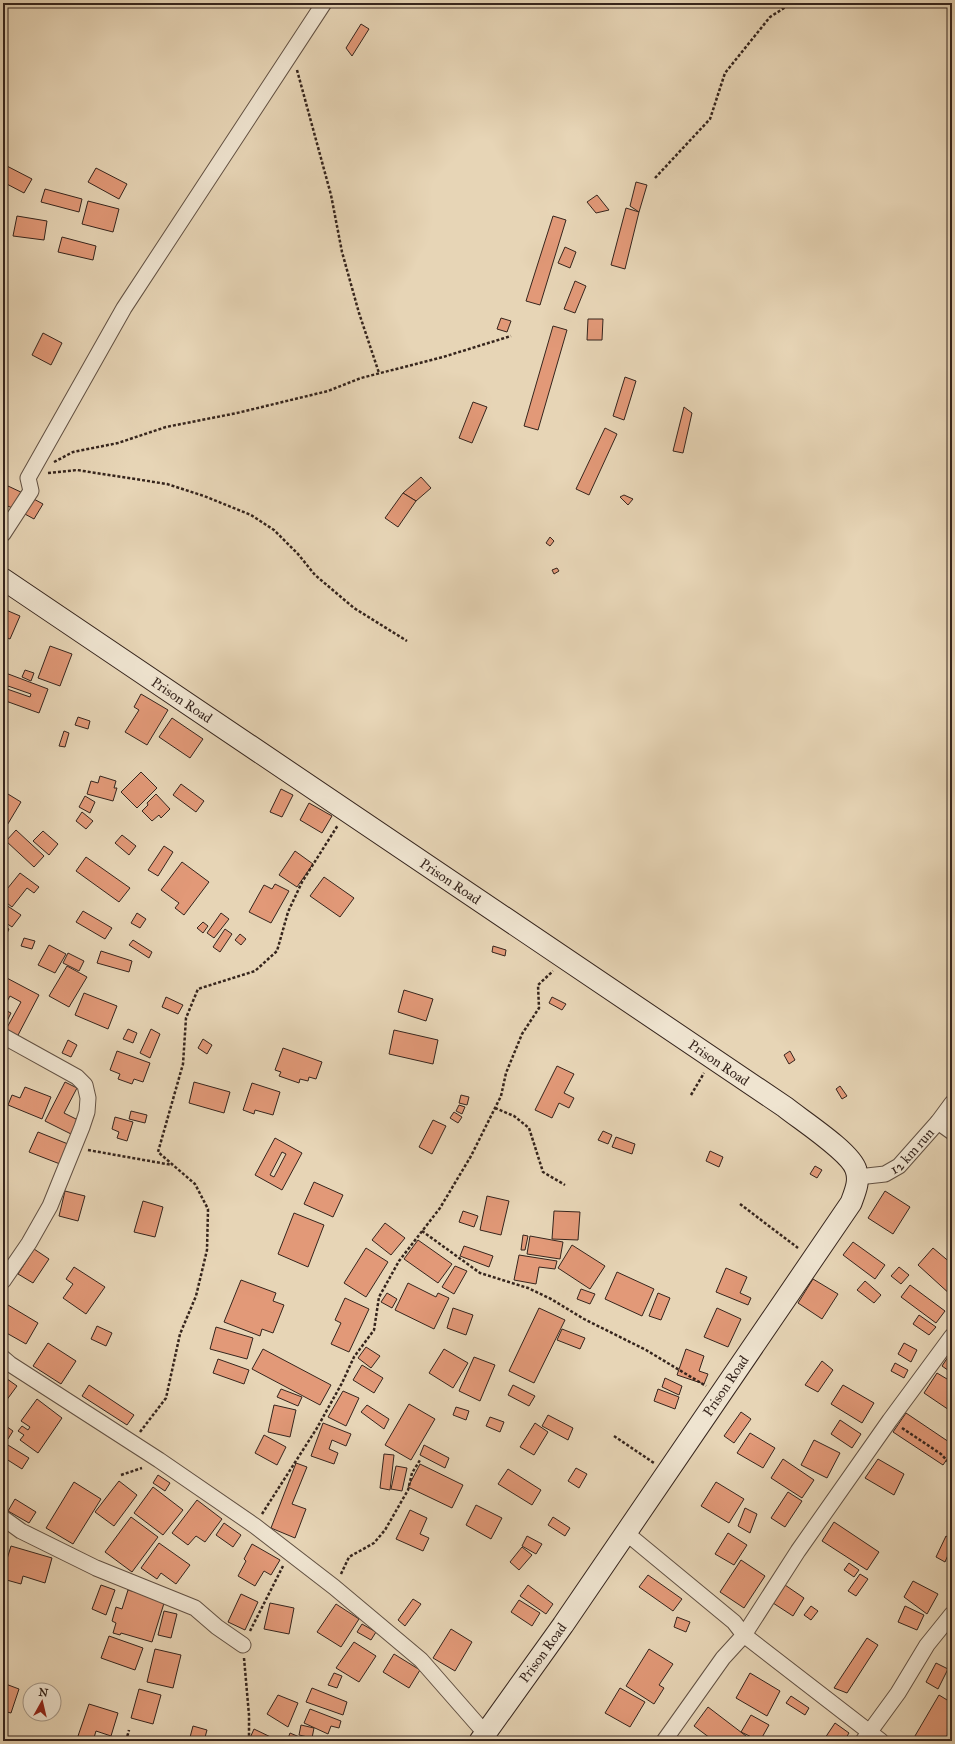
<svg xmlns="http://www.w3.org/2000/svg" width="955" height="1744" viewBox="0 0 955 1744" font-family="'IM FELL Great Primer',serif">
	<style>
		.building { fill: #e29978; stroke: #36251d; fill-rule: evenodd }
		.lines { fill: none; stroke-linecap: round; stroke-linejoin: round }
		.street-casing { stroke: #625143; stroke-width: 17 }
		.secondary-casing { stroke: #36251d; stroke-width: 23 }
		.path { stroke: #36251d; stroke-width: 2.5; stroke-dasharray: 3 2; stroke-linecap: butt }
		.street { stroke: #efe4d0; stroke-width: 15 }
		.secondary { stroke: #efe4d0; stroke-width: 21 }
		.labels { text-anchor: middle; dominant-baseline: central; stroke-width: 4; stroke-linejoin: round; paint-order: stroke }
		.street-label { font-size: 14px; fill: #36251d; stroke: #efe4d0 }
	</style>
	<rect width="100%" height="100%" fill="#e7d5b6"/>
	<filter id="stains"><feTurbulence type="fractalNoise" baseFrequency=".005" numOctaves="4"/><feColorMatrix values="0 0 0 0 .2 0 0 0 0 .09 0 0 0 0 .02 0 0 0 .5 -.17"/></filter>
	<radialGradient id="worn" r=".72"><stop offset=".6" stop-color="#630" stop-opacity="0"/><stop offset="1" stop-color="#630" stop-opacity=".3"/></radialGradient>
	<!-- building -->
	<g class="building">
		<path d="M361,24L369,29L352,56L346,48Z"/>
		<path d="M3,164L32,179L24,193L3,182Z"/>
		<path d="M96,168L127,184L119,199L88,182Z"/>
		<path d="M636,182L647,185L639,212L630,206Z"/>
		<path d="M45,189L82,199L79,212L41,202Z"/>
		<path d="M597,195L609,210L596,213L587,202Z"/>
		<path d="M88,201L119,209L113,232L82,224Z"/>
		<path d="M626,208L639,212L625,269L611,265Z"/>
		<path d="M17,216L47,221L44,240L13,236Z"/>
		<path d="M553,216L566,220L540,305L526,301Z"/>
		<path d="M62,237L96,246L93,260L58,252Z"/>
		<path d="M565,247L576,252L570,268L558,263Z"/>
		<path d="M575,281L586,286L575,313L564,309Z"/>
		<path d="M501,318L511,321L507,332L497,329Z"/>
		<path d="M588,319H603L602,340H587Z"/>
		<path d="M553,326L567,330L538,430L524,426Z"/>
		<path d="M43,333L62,343L51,365L32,355Z"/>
		<path d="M625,377L636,381L624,420L613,416Z"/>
		<path d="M473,402L487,407L472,443L459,438Z"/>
		<path d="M684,407L692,413L683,453L673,451Z"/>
		<path d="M605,428L617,434L589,495L576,489Z"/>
		<path d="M421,477L431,488L416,501L403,493Z"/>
		<path d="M8,486L25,494L17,510L3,504V498Z"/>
		<path d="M403,493L416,501L398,527L385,518Z"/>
		<path d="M624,495L633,499L628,505L620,497Z"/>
		<path d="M32,498L43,504L34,519L23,513Z"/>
		<path d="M550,537L554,541L550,546L546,543Z"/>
		<path d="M557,568L559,571L554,574L552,570Z"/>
		<path d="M6,610L20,616L10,639L3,636V618Z"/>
		<path d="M50,646L72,654L60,686L38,678Z"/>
		<path d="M25,670L34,673L31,681L22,677Z"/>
		<path d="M3,672L48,689L39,713L3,700ZM8,686L31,694L30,697L7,689Z"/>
		<path d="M141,694L168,710L147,745L125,732L139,710L134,707Z"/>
		<path d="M78,717L90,721L88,729L75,725Z"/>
		<path d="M172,718L203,739L190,758L159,737Z"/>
		<path d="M64,731L69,733L65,747L59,746Z"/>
		<path d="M141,772L157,788L137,808L121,792Z"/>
		<path d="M100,776L116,781L114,788H117L113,801L87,794L91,781L98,783Z"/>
		<path d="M181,784L204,801L196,812L173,795Z"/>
		<path d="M281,789L293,795L282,817L270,812Z"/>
		<path d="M3,791L21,802L3,832Z"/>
		<path d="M156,794L170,809L161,818L159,815L152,821L142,811L148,805L147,803Z"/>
		<path d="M85,796L95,802L90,813L79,807Z"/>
		<path d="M309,803L332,816L322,833L300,820Z"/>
		<path d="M82,812L93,821L86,829L76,821Z"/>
		<path d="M16,830L44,856L34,867L6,841Z"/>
		<path d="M43,831L58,844L49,855L33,841Z"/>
		<path d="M122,835L136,846L129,855L115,843Z"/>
		<path d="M164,846L173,852L158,876L148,870Z"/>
		<path d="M295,851L313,864L297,887L279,875Z"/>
		<path d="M86,857L130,888L119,902L76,871Z"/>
		<path d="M182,862L209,882L184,915L175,908L179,903L161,890Z"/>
		<path d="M20,873L39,887L34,893L27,888L12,907L3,900V894Z"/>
		<path d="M324,877L354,898L340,917L310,896Z"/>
		<path d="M275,884L289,891L271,923L249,912L264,885L272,889Z"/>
		<path d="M3,903L21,915L12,927L3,921Z"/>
		<path d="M83,911L112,928L105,939L76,922Z"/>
		<path d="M137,913L146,919L140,928L131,923Z"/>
		<path d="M221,913L229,919L214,938L207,933Z"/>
		<path d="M203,922L208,926L203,933L197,928Z"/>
		<path d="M3,926L9,929L3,942Z"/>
		<path d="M225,929L232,934L220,952L213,947Z"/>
		<path d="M240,934L246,939L241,945L235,940Z"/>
		<path d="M24,938L35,941L32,949L21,946Z"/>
		<path d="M133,940L152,952L149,958L129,945Z"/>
		<path d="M49,945L66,954L55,973L38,965Z"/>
		<path d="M493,946L506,950L505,956L492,952Z"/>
		<path d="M101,951L132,961L129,972L97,963Z"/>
		<path d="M68,953L84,961L79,971L63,963Z"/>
		<path d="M67,966L87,977L69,1007L49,996Z"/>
		<path d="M3,976L39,995L16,1039L4,1033L21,1002L10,996L3,1009L11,1013L3,1029Z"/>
		<path d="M404,990L433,999L426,1021L398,1012Z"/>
		<path d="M84,993L117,1006L108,1029L75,1015Z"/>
		<path d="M166,997L183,1005L178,1014L162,1007Z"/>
		<path d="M552,997L566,1004L562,1010L549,1003Z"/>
		<path d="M128,1029L137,1033L133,1043L123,1039Z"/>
		<path d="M151,1029L160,1034L150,1058L140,1053Z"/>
		<path d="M394,1030L438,1040L433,1064L389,1054Z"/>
		<path d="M203,1039L212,1045L207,1054L198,1048Z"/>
		<path d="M68,1040L77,1045L71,1057L62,1053Z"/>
		<path d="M283,1048L322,1062L316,1079L309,1077L308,1081L300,1079L299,1083L279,1076L281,1072L275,1070Z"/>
		<path d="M117,1051L150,1063L143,1082L134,1079L132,1084L118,1079L120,1074L110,1070Z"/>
		<path d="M790,1051L795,1060L789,1064L784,1055Z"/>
		<path d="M557,1066L574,1074L564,1093L574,1098L569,1108L559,1103L552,1118L535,1110Z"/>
		<path d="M65,1082L77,1088L64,1113L78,1120L71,1134L45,1121Z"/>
		<path d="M194,1082L230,1092L224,1113L189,1103Z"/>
		<path d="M252,1083L280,1092L273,1115L255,1110L254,1114L243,1110Z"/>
		<path d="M840,1086L847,1096L842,1099L836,1089Z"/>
		<path d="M25,1087L51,1097L42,1119L8,1105L12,1095L20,1098Z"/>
		<path d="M461,1095L469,1097L467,1105L459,1103Z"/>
		<path d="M459,1105L465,1107L462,1114L456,1111Z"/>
		<path d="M131,1111L147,1115L145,1123L129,1119Z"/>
		<path d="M454,1112L462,1117L458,1123L450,1118Z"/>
		<path d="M115,1117L133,1122L127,1141L117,1138L119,1132L112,1129Z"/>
		<path d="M433,1120L446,1126L432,1154L419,1147Z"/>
		<path d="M603,1131L612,1135L608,1144L598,1140Z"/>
		<path d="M38,1132L68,1144L60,1164L29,1152Z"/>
		<path d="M616,1137L635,1144L632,1154L612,1147Z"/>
		<path d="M275,1138L302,1153L282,1190L255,1175ZM282,1152L286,1154L274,1177L270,1175Z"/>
		<path d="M710,1151L723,1157L719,1167L706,1161Z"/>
		<path d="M815,1166L822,1170L817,1178L810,1174Z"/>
		<path d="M314,1182L343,1195L333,1217L304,1204Z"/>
		<path d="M65,1191L85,1196L78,1221L59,1216Z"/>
		<path d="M885,1191L910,1207L893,1234L868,1218Z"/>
		<path d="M487,1196L509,1201L501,1235L480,1230Z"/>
		<path d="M143,1201L163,1207L155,1237L134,1232Z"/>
		<path d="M463,1211L478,1216L474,1227L459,1222Z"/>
		<path d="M554,1211L580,1212L578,1240L552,1239Z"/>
		<path d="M294,1213L324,1225L308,1267L278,1254Z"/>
		<path d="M385,1223L405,1238L391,1255L372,1240Z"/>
		<path d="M523,1235L528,1236L525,1250H521Z"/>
		<path d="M530,1236L563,1242L560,1259L527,1254Z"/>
		<path d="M418,1240L452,1264L438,1283L404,1259Z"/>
		<path d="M853,1242L885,1265L875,1279L843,1255Z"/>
		<path d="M572,1245L605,1266L590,1289L558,1268Z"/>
		<path d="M464,1246L493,1256L489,1267L460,1256Z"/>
		<path d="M366,1248L388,1262L366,1297L344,1283Z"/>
		<path d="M933,1248L952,1264V1296L918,1265Z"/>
		<path d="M34,1249L49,1259L33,1283L18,1274Z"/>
		<path d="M519,1255L557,1261L555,1269L539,1267L536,1284L514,1280Z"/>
		<path d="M455,1266L467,1271L454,1294L442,1287Z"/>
		<path d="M74,1267L105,1287L86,1314L63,1298L73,1284L66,1279Z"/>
		<path d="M899,1267L909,1275L901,1284L891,1276Z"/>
		<path d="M726,1268L747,1277L740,1293L751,1298L748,1305L716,1292Z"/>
		<path d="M617,1272L654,1289L642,1316L605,1299Z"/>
		<path d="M813,1279L838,1294L822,1319L798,1303Z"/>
		<path d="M241,1280L276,1293L273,1301L284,1305L273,1333L262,1329L260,1336L224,1322Z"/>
		<path d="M865,1281L881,1295L874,1303L857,1290Z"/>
		<path d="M408,1283L436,1297L438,1293L449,1298L434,1329L395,1310Z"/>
		<path d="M910,1285L945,1311L936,1323L901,1297Z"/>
		<path d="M581,1289L595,1294L590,1304L577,1299Z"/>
		<path d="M387,1293L397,1299L392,1308L381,1302Z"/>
		<path d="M658,1293L670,1298L661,1320L649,1316Z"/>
		<path d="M345,1298L369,1309L349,1352L331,1344L341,1323L335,1320Z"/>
		<path d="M3,1302L38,1323L26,1344L3,1331Z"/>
		<path d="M453,1308L473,1315L466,1335L447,1328Z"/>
		<path d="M539,1308L565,1320L534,1383L509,1371Z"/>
		<path d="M717,1308L741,1319L728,1347L704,1337Z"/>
		<path d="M919,1315L936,1327L929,1335L913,1324Z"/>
		<path d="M97,1326L112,1333L106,1346L91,1339Z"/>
		<path d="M216,1327L253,1338L247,1359L210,1349Z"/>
		<path d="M562,1329L585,1338L580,1349L557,1340Z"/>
		<path d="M48,1343L76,1361L61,1384L33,1366Z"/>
		<path d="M904,1343L917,1350L911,1362L898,1354Z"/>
		<path d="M366,1347L380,1356L371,1368L358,1358Z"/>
		<path d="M263,1349L331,1385L320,1405L252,1369Z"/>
		<path d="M444,1349L468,1363L453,1388L429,1373Z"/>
		<path d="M686,1349L704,1356L699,1371L708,1374L704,1384L677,1375Z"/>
		<path d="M952,1351V1373L942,1366Z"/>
		<path d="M474,1357L495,1365L480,1401L459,1391Z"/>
		<path d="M218,1359L249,1370L244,1384L213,1373Z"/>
		<path d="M822,1361L833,1370L818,1392L805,1385Z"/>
		<path d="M895,1363L908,1370L904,1378L891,1371Z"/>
		<path d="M362,1365L383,1378L374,1393L353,1380Z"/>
		<path d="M937,1373L952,1382V1412L924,1393Z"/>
		<path d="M3,1376L17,1386L3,1405Z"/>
		<path d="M665,1378L682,1386L679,1395L662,1387Z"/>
		<path d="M89,1385L134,1415L127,1425L82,1396Z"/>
		<path d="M513,1385L535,1396L529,1406L508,1395Z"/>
		<path d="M843,1385L874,1403L862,1423L831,1404Z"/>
		<path d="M281,1389L302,1397L298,1406L277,1397Z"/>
		<path d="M658,1389L679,1397L675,1409L654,1401Z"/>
		<path d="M343,1391L359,1398L346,1426L328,1417Z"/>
		<path d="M37,1399L62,1418L38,1453L20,1440L24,1435L18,1431L22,1426L28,1430L30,1427L21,1421Z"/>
		<path d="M409,1404L435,1419L411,1460L385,1445Z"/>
		<path d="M274,1405L296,1410L290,1437L268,1432Z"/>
		<path d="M367,1405L389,1419L384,1429L361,1412Z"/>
		<path d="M456,1407L469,1411L466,1420L453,1415Z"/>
		<path d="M741,1412L751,1419L734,1443L724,1436Z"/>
		<path d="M906,1413L952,1444V1452L943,1465L893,1432Z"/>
		<path d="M548,1415L573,1428L568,1440L542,1426Z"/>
		<path d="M490,1417L504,1422L500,1432L486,1426Z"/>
		<path d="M840,1420L861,1434L852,1448L831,1434Z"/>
		<path d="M323,1423L351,1434L346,1446L332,1440L329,1449L338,1453L334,1464L311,1456Z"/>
		<path d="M535,1423L548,1432L534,1455L520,1447Z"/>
		<path d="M3,1424L13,1431L8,1439L3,1435Z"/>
		<path d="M750,1433L775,1448L763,1468L737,1453Z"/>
		<path d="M264,1435L286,1447L277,1465L255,1453Z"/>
		<path d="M814,1440L840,1453L827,1478L801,1465Z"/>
		<path d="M3,1442L29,1458L22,1469L3,1457Z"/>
		<path d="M424,1445L449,1458L445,1468L420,1455Z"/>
		<path d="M384,1454L394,1455L390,1490L380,1488Z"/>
		<path d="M783,1459L814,1480L802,1498L771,1478Z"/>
		<path d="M878,1459L904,1474L894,1495L865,1478Z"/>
		<path d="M296,1463L307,1467L292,1504L306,1509L295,1538L271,1528Z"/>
		<path d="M420,1464L463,1485L452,1508L408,1487Z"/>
		<path d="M396,1466L407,1468L402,1491L391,1489Z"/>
		<path d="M576,1468L587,1474L579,1488L568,1481Z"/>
		<path d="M508,1469L541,1490L532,1505L498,1484Z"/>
		<path d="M158,1475L170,1483L165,1491L153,1483Z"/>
		<path d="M119,1481L137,1495L114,1526L95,1512Z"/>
		<path d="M74,1482L101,1499L73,1544L46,1528Z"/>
		<path d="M716,1482L744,1499L729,1523L701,1506Z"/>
		<path d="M153,1487L183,1510L163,1535L134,1513Z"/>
		<path d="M788,1492L802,1501L785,1527L771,1518Z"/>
		<path d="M15,1499L36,1512L29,1523L8,1511Z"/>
		<path d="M197,1500L222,1519L205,1542L196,1536L188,1545L172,1533Z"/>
		<path d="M476,1505L502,1518L491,1539L466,1525Z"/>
		<path d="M745,1508L757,1514L750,1533L738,1526Z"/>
		<path d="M410,1510L427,1518L420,1534L429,1538L423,1551L396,1539Z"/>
		<path d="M131,1517L158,1537L132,1572L105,1552Z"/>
		<path d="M553,1517L570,1528L565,1536L548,1525Z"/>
		<path d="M834,1522L879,1552L867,1570L822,1541Z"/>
		<path d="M224,1523L241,1535L233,1547L216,1535Z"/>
		<path d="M728,1533L747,1545L734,1565L715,1554Z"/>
		<path d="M527,1536L542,1544L536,1554L522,1546Z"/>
		<path d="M946,1536L952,1539V1546L945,1562L936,1557Z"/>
		<path d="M159,1543L190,1565L176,1584L161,1573L157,1579L141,1568Z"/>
		<path d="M252,1544L280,1560L271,1575L264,1571L255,1586L238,1576L246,1561L244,1559Z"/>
		<path d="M11,1546L52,1558L45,1583L23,1576L21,1584L3,1579V1572Z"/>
		<path d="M522,1547L532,1555L519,1570L510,1562Z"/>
		<path d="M741,1560L765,1576L744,1608L720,1592Z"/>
		<path d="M849,1563L859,1570L854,1577L844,1570Z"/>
		<path d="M860,1574L868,1579L856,1596L848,1591Z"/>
		<path d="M648,1575L682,1599L673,1611L639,1587Z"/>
		<path d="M913,1581L938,1594L927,1614L904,1597Z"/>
		<path d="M101,1585L115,1590L106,1615L92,1609Z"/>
		<path d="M528,1585L553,1604L546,1614L520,1596Z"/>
		<path d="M785,1585L804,1598L793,1616L773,1603Z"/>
		<path d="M128,1590L165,1600L152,1642L121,1633L120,1635L113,1633L116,1623L112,1621L116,1607L122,1609Z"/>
		<path d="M241,1594L258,1602L245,1630L228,1622Z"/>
		<path d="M413,1599L421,1604L405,1626L398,1620Z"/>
		<path d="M519,1600L540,1613L532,1626L511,1612Z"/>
		<path d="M270,1603L294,1608L289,1634L264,1629Z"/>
		<path d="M336,1604L359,1619L341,1647L317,1632Z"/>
		<path d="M811,1606L818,1611L811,1620L804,1615Z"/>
		<path d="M905,1606L924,1615L917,1630L898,1622Z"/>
		<path d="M164,1611L177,1614L171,1638L158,1635Z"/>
		<path d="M677,1617L690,1622L686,1632L674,1627Z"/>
		<path d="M362,1624L376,1632L371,1640L357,1632Z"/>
		<path d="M451,1629L472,1642L455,1671L433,1658Z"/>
		<path d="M109,1636L143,1648L135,1670L101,1658Z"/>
		<path d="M867,1638L878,1645L847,1693L834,1688Z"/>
		<path d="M354,1642L376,1656L359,1682L336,1668Z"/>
		<path d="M155,1649L181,1655L173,1688L147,1682Z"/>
		<path d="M649,1649L673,1664L659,1685L664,1688L654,1704L626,1686Z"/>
		<path d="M394,1654L420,1670L409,1688L383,1672Z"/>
		<path d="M936,1663L948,1669L938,1689L926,1682Z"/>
		<path d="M334,1673L342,1676L337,1688L328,1685Z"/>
		<path d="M750,1673L780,1691L767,1716L736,1698Z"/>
		<path d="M3,1683L19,1689L11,1713L3,1711Z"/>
		<path d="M312,1688L347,1702L343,1715L306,1702Z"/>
		<path d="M620,1688L645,1702L630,1727L605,1713Z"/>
		<path d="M139,1689L161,1695L153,1724L131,1718Z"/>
		<path d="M278,1695L298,1703L288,1727L267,1714Z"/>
		<path d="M939,1695L952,1703V1727L945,1739L948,1741H912Z"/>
		<path d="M791,1696L809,1708L805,1715L786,1703Z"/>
		<path d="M89,1704L118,1713L111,1736L96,1731L93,1741L78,1736Z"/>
		<path d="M708,1707L746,1736L742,1741H714L694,1726Z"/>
		<path d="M310,1709L341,1721L339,1728L331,1726L328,1734L304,1723Z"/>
		<path d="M751,1715L769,1725L760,1741L741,1732Z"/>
		<path d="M835,1723L849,1733L844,1741H823Z"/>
		<path d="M301,1725L314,1728L312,1738L299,1735Z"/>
		<path d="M193,1726L207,1730L204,1741H189Z"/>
		<path d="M254,1729L279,1741H256L250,1738Z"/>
		<path d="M290,1733L309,1741H287Z"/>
	</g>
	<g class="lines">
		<!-- street casing -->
		<g class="street-casing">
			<g id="street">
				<path d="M3,534L31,491L28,478L124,308L324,3"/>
				<path d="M3,1036L77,1077L85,1085L88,1098L87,1112L82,1127L50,1206L29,1243L3,1281"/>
				<path d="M938,1122L952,1132"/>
				<path id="s1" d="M858,1177L885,1174L899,1166L938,1122L952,1103"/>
				<path d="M3,1358L10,1364L159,1460L255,1526L334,1587L421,1660L485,1733"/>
				<path d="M3,1518L21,1531L96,1568L195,1608L217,1627L243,1645"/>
				<path d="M625,1532L734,1622L744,1635L881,1741"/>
				<path d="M664,1741L723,1658L744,1635L798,1551L890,1420L952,1336"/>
				<path d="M863,1741L898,1693L927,1645L952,1614"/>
			</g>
		</g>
		<!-- secondary casing -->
		<g class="secondary-casing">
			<g id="secondary">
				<path id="s2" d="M3,579L785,1107C801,1120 851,1152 856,1170C860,1181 855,1192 851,1203L563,1625L480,1741"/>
			</g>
		</g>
		<!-- path -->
		<g class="path">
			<path d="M297,70L331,195L342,252L359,313L379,373"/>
			<path d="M655,178L710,119L725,73L770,17L792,3"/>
			<path d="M54,462L73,452L118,443L166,427L237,413L328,391L361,378L443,357L511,336"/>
			<path d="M48,473L77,470L167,484L204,496L251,515L274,530L298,554L315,575L354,608L407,641"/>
			<path d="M691,1095L704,1073"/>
			<path d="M495,1108L514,1116L529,1128L543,1172L565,1185"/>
			<path d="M88,1150L172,1165"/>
			<path d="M740,1204L798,1248"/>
			<path d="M422,1231L480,1273L528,1288L551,1299L584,1319L646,1350L706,1386"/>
			<path d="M902,1428L941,1454L952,1466"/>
			<path d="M140,1432L166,1398L180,1334L196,1296L207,1250L208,1209L195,1184L158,1152L183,1064L186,1018L198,989L255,971L277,951L288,912L302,882L338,825"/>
			<path d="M614,1436L654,1463"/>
			<path d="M121,1475L142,1468"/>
			<path d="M262,1514L317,1428L342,1383L354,1357L374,1330L379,1297L399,1261L440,1208L471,1156L501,1096L506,1073L522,1034L539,1008L538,985L553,971"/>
			<path d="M341,1574L349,1557L374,1543L385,1530L408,1490L412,1473L420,1460"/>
			<path d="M250,1631L283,1566"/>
			<path d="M244,1658L249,1715V1741"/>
			<path d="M126,1741L129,1730"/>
		</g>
		<!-- street -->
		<use href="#street" class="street"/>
		<!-- secondary -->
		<use href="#secondary" class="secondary"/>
	</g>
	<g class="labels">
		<!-- street labels -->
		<g class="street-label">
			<text stroke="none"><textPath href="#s2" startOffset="216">Prison Road</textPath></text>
			<text stroke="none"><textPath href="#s2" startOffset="540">Prison Road</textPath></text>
			<text stroke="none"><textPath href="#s2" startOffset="864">Prison Road</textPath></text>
			<text stroke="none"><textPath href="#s1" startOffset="63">12 km run</textPath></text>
			<text transform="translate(726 1386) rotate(-56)">Prison Road</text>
			<text transform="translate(543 1653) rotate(-54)">Prison Road</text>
		</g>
	</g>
	<!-- margin -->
	<rect width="955" height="1744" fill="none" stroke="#e7d5b6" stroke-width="16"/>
	<rect x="4" y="4" width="947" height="1736" fill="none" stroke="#36251d" stroke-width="2"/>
	<rect x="8" y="8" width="939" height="1728" fill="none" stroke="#36251d"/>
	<!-- north arrow -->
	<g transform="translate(42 1702) rotate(8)"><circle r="19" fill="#efe4d0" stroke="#a59888"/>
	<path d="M0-3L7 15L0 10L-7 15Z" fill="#8f2418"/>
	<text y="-6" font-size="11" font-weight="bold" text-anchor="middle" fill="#36251d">N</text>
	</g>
	<rect width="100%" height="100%" filter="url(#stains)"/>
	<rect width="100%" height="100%" fill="url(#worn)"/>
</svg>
